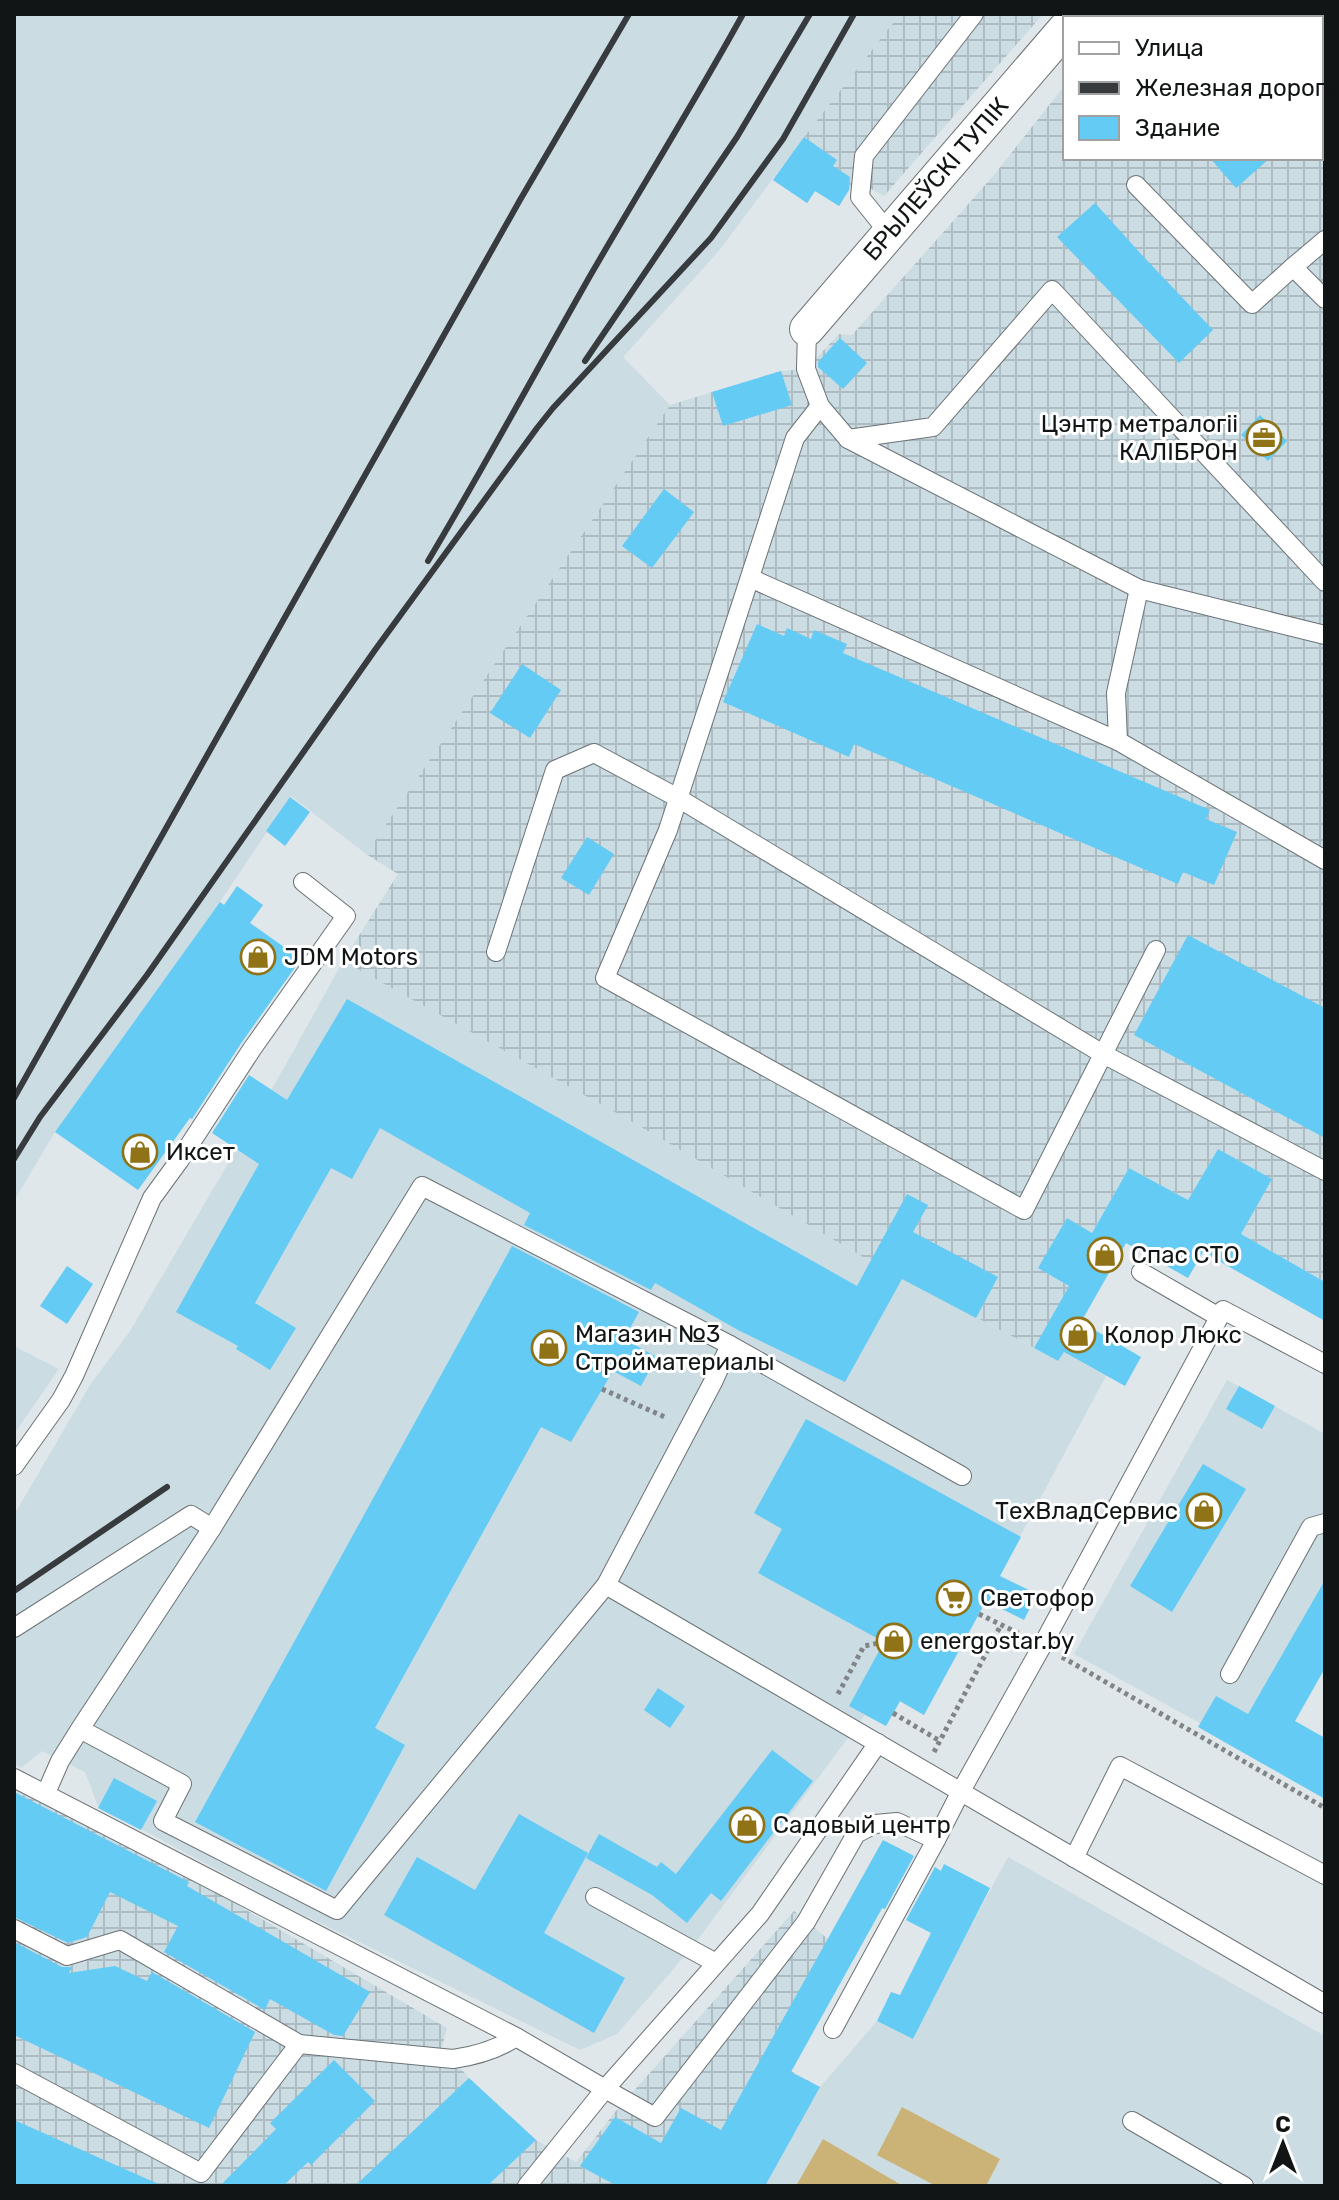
<svg xmlns="http://www.w3.org/2000/svg" width="1339" height="2200" viewBox="0 0 1339 2200" font-family="Rubik,sans-serif">
	<style>
		.built { fill: #cbdce3 }
		.industrial { fill: url(#industrial-grid) }
		.garden { fill: #cbb377 }
		.building { fill: #64cbf4 }
		.lines { fill: none; stroke-linecap: round; stroke-linejoin: round }
		.lane-casing { stroke: #6b7275; stroke-width: 20 }
		.street-casing { stroke: #6b7275; stroke-width: 36 }
		.path { stroke: #808588; stroke-width: 5; stroke-dasharray: 4 4; stroke-linecap: butt }
		.lane { stroke: #fff; stroke-width: 18 }
		.street { stroke: #fff; stroke-width: 34 }
		.rail { stroke: #373b3d; stroke-width: 6 }
		.labels { text-anchor: middle; dominant-baseline: central; stroke-width: 6; stroke-linejoin: round; paint-order: stroke }
		.street-label { font-size: 24px; fill: #121516; stroke: #fff }
		.poi-label { font-size: 24px; fill: #121516; stroke: #fff; text-anchor: start }
	</style>
	<defs>
		<pattern id="industrial-grid" width="8" height="8" patternUnits="userSpaceOnUse" patternTransform="scale(2)"><rect width="8" height="8" fill="#cbdce3"/><path d="M0 4h8M4 0v8" fill="none" stroke="#adbcc2"/></pattern>
	</defs>
	<rect width="100%" height="100%" fill="#dfe7eb"/>
	<!-- built -->
	<g class="built">
		<path d="M14,14H900L804,137L718,252L623,357L670,405L366,854L291,796L220,902L55,1132L14,1201Z"/>
		<path d="M343,961L636,1124L870,1261L1058,1361L1064,1352L1106,1376L924,1715L900,1702L886,1726L865,1715L690,1950L617,2034L580,2050L283,1905L98,1806L85,1772L42,1751L21,1768L14,1763V1515L90,1385L130,1331L284,1068Z"/>
		<path d="M14,1346L59,1369L14,1434Z"/>
		<path d="M1227,1380L1325,1434V1668L1269,1767L1200,1723L1074,1654Z"/>
		<path d="M1008,1857L1325,2036V2186H765L820,2087L877,2021L913,2039L959,1948Z"/>
	</g>
	<!-- industrial -->
	<g class="industrial">
		<path d="M900,14H1043L884,196L855,180L839,206L816,191L807,203L773,180L804,137Z"/>
		<path d="M1122,14H1269L1273,18H1118Z"/>
		<path d="M1321,71L1325,76V1282L1241,1234L1271,1179L1218,1149L1188,1200L1129,1168L1092,1233L1067,1219L1039,1268L1069,1286L1034,1348L870,1261L636,1124L343,961L398,874L366,854L670,405L781,371L806,369L839,334L852,335L994,175L1065,85V158H1321Z"/>
		<path d="M14,1790L192,1878L447,2028L442,2047L469,2078L536,2140L576,2162L615,2112L794,1911L828,1939L883,1840L912,1855L791,2071L820,2087L765,2186H14Z"/>
	</g>
	<!-- garden -->
	<g class="garden">
		<path d="M902,2107L1000,2159L986,2186H936L877,2155Z"/>
		<path d="M823,2139L903,2186H796Z"/>
	</g>
	<!-- building -->
	<g class="building">
		<path d="M804,137L837,160L833,166L850,177L849,190L839,206L815,191L807,203L773,180Z"/>
		<path d="M1210,158H1270L1236,188Z"/>
		<path d="M1095,203L1141,254L1213,330L1179,363L1057,237Z"/>
		<path d="M840,338L867,363L843,389L818,367V362Z"/>
		<path d="M781,371L792,405L723,426L712,392Z"/>
		<path d="M1260,415L1287,441L1268,461L1241,435Z"/>
		<path d="M664,489L694,512L652,568L622,546Z"/>
		<path d="M757,624L784,636L787,628L811,639L814,630L847,644L843,653L1210,810L1206,819L1237,832L1214,885L1183,872L1178,884L854,744L849,757L723,702Z"/>
		<path d="M522,664L561,690L530,738L490,713Z"/>
		<path d="M290,797L310,812L285,846L266,831Z"/>
		<path d="M587,837L614,854L589,895L561,878Z"/>
		<path d="M237,886L263,905L250,923L301,959L242,1042L192,1119L190,1118L138,1190L55,1132L220,902L224,905Z"/>
		<path d="M1188,935L1325,1008V1138L1134,1035Z"/>
		<path d="M347,999L857,1286L907,1194L928,1205L913,1232L998,1277L976,1318L902,1279L845,1382L738,1330L655,1283L651,1290L524,1225L530,1213L380,1128L352,1179L331,1168L255,1303L296,1328L270,1370L236,1349L238,1346L176,1312L259,1164L212,1133L249,1075L287,1100Z"/>
		<path d="M1218,1149L1272,1179L1241,1234L1325,1282V1321L1203,1252L1188,1278L1126,1243L1081,1322L1141,1357L1125,1386L1064,1352L1058,1361L1034,1348L1069,1286L1038,1268L1067,1218L1092,1233L1129,1168L1188,1200Z"/>
		<path d="M512,1246L639,1312L624,1339L657,1357L641,1386L613,1371L571,1442L541,1427L375,1728L405,1745L326,1891L195,1822Z"/>
		<path d="M67,1266L93,1284L67,1324L40,1306Z"/>
		<path d="M1239,1386L1275,1406L1262,1429L1226,1409Z"/>
		<path d="M806,1419L1021,1537L1000,1576L1037,1594L1024,1620L986,1601L924,1715L900,1701L886,1726L849,1706L884,1642L758,1573L782,1529L754,1513Z"/>
		<path d="M1203,1464L1246,1489L1172,1612L1130,1586Z"/>
		<path d="M1325,1580V1668L1295,1721L1325,1738V1799L1198,1727L1216,1696L1248,1714Z"/>
		<path d="M658,1688L685,1706L670,1728L644,1710Z"/>
		<path d="M772,1750L813,1781L721,1901L711,1893L687,1923L652,1895L586,1858L599,1834L657,1867L661,1862L676,1874Z"/>
		<path d="M114,1778L157,1801L141,1830L98,1808Z"/>
		<path d="M14,1792L189,1882L187,1886L370,1992L343,2036L334,2035L270,1999L265,2010L164,1952L178,1926L110,1892L87,1937L68,1943L14,1917Z"/>
		<path d="M519,1814L588,1853L544,1933L625,1978L594,2033L384,1915L417,1857L475,1890Z"/>
		<path d="M883,1840L914,1856L885,1909L882,1908L791,2072L820,2087L765,2186H617L580,2166L615,2117L661,2143L681,2108L721,2130Z"/>
		<path d="M944,1864L990,1888L913,2039L877,2021L891,1992L900,1995L931,1933L906,1920L935,1867L941,1871Z"/>
		<path d="M14,1942L62,1967H72L69,1973L115,1966L147,1981L152,1972L255,2032L209,2128L14,2035Z"/>
		<path d="M334,2060L375,2101L311,2165L308,2162L283,2186H220L276,2129L270,2123Z"/>
		<path d="M469,2078L536,2140L487,2186H355Z"/>
		<path d="M14,2120L163,2186H14Z"/>
	</g>
	<g class="lines">
		<!-- lane casing -->
		<g class="lane-casing">
			<g id="lane">
				<path d="M1136,185L1252,304L1293,267L1325,299"/>
				<path d="M889,233L860,197L864,156L974,14"/>
				<path d="M1293,267L1325,240"/>
				<path d="M807,329L806,369L820,406L848,439L1139,589L1325,635"/>
				<path d="M820,406L795,438L668,830L605,978L1024,1210L1156,950"/>
				<path d="M848,439L933,427L1052,290L1325,582"/>
				<path d="M750,578L1118,741"/>
				<path d="M1139,589L1116,693L1118,741L1325,860"/>
				<path d="M496,952L555,770L594,753L678,798L1103,1054L1325,1171"/>
				<path d="M1141,1272L1219,1317"/>
				<path d="M730,1345L962,1476"/>
				<path d="M14,1466L61,1400L74,1376L152,1198L179,1161L252,1049L346,916L303,882"/>
				<path d="M606,1585L1325,2004"/>
				<path d="M14,1628L191,1515L212,1528"/>
				<path d="M1230,1674L1311,1527L1325,1523"/>
				<path d="M14,1778L516,2037L605,2089L760,1914L878,1743"/>
				<path d="M46,1793L60,1761L80,1729L212,1528L422,1186L730,1345L713,1382L606,1585L337,1910L163,1821L182,1784L80,1729"/>
				<path d="M1074,1858L1120,1766L1325,1875"/>
				<path d="M595,1897L716,1963"/>
				<path d="M14,1929L67,1956L120,1940L299,2044L453,2059C474,2056 498,2049 516,2037"/>
				<path d="M833,2029L936,1840"/>
				<path d="M14,2073L201,2173L299,2044"/>
				<path d="M1132,2121L1244,2186"/>
				<path d="M527,2186L605,2089L655,2117L806,1922L856,1834L875,1824L897,1822L936,1840L961,1791L1042,1646L1223,1310L1325,1364"/>
			</g>
		</g>
		<!-- street casing -->
		<g class="street-casing">
			<path id="street" d="M807,329L1065,29"/>
		</g>
		<!-- path -->
		<g class="path">
			<path d="M1297,14L1300,18"/>
			<path d="M1321,43L1325,47"/>
			<path d="M602,1389L667,1418"/>
			<path d="M979,1614L1022,1635"/>
			<path d="M1062,1657L1325,1808"/>
			<path d="M838,1694L864,1646L884,1642"/>
			<path d="M893,1713L940,1741"/>
			<path d="M934,1752L1001,1625"/>
		</g>
		<!-- lane -->
		<use href="#lane" class="lane"/>
		<!-- street -->
		<use href="#street" class="street"/>
		<!-- rail -->
		<g class="rail">
			<path d="M585,361L737,137L810,14"/>
			<path d="M428,561C484,467 536,371 590,276C641,188 694,103 743,14"/>
			<path d="M14,1098L520,200L629,14"/>
			<path d="M14,1159L40,1117L147,975L375,650L537,428L553,408L711,238L783,139L854,14"/>
			<path d="M14,1591L167,1487"/>
		</g>
	</g>
	<!-- icons -->
	<defs>
		<g id="office-ring" transform="scale(1.8)"><circle r="9.5" fill="#fff" stroke="#907217" stroke-width="1.5"/><path d="M-6-3h4V-5.5h4V-3h4V5H-6ZM-1-4.5V-3h2v-1.5ZM-6 0V1H6V0Z" fill="#907217"/></g>
		<g id="shop-ring" transform="scale(1.8)"><circle r="9.5" fill="#fff" stroke="#907217" stroke-width="1.5"/><path d="M-5-2.5h2.3a2.7 3.5 0 0 1 5.4 0H5L5.5 6h-11ZM-1.5-2.5h3a1.5 2.3 0 0 0-3 0Z" fill="#907217"/></g>
		<g id="supermarket-ring" transform="scale(1.8)"><circle r="9.5" fill="#fff" stroke="#907217" stroke-width="1.5"/><path d="M-6-5.5h2.5l.6 2H6L4.5 2H-2.5L-4.4-4H-6ZM-1.5 3.2a1.3 1.3 0 1 0 .1 0ZM3 3.2a1.3 1.3 0 1 0 .1 0Z" fill="#907217"/></g>
	</defs>
	<g fill-rule="evenodd">
		<use href="#office-ring" x="1264" y="438"/>
		<use href="#shop-ring" x="258" y="957"/>
		<use href="#shop-ring" x="140" y="1152"/>
		<use href="#shop-ring" x="1105" y="1255"/>
		<use href="#shop-ring" x="1078" y="1335"/>
		<use href="#shop-ring" x="549" y="1348"/>
		<use href="#shop-ring" x="1204" y="1511"/>
		<use href="#supermarket-ring" x="954" y="1598"/>
		<use href="#shop-ring" x="894" y="1641"/>
		<use href="#shop-ring" x="747" y="1825"/>
	</g>
	<g class="labels">
		<!-- street labels -->
		<g class="street-label">
			<text transform="translate(936 179) rotate(-49)">БРЫЛЕЎСКІ ТУПІК</text>
		</g>
		<!-- poi labels -->
		<g class="poi-label">
			<text x="1238" y="424" text-anchor="end">Цэнтр метралогіі<tspan x="1238" dy="28">КАЛIБРОН</tspan></text>
			<text x="284" y="957">JDM Motors</text>
			<text x="166" y="1152">Иксет</text>
			<text x="1131" y="1255">Спас СТО</text>
			<text x="575" y="1334">Магазин №3<tspan x="575" dy="28">Стройматериалы</tspan></text>
			<text x="1104" y="1335">Колор Люкс</text>
			<text x="1178" y="1511" text-anchor="end">ТехВладСервис</text>
			<text x="980" y="1598">Светофор</text>
			<text x="920" y="1641">energostar.by</text>
			<text x="773" y="1825">Садовый центр</text>
		</g>
	</g>
	<!-- border -->
	<rect width="1339" height="2200" fill="none" stroke="#121516" stroke-width="32"/>
	<!-- legend -->
	<rect x="1063" y="16" width="260" height="144" fill="#ffffff" stroke="#a0a1a2" stroke-width="2"/>
	<rect x="1079" y="42" width="40" height="12" fill="#ffffff" stroke="#a0a1a2" stroke-width="2"/>
	<text x="1135" y="56" font-size="24" fill="#121516">Улица</text>
	<rect x="1079" y="82" width="40" height="12" fill="#373b3d" stroke="#a0a1a2" stroke-width="2"/>
	<text x="1135" y="96" font-size="24" fill="#121516">Железная дорога</text>
	<rect x="1079" y="116" width="40" height="24" fill="#64cbf4" stroke="#a0a1a2" stroke-width="2"/>
	<text x="1135" y="136" font-size="24" fill="#121516">Здание</text>
	<!-- north arrow -->
	<g transform="translate(1283 2144)" stroke="#ffffff" stroke-width="6" paint-order="stroke">
	<path d="M0-6L14 30L0 20L-14 30Z" fill="#121516"/>
	<text y="-12" font-size="22" font-weight="bold" text-anchor="middle" fill="#121516">С</text>
	</g>
</svg>
